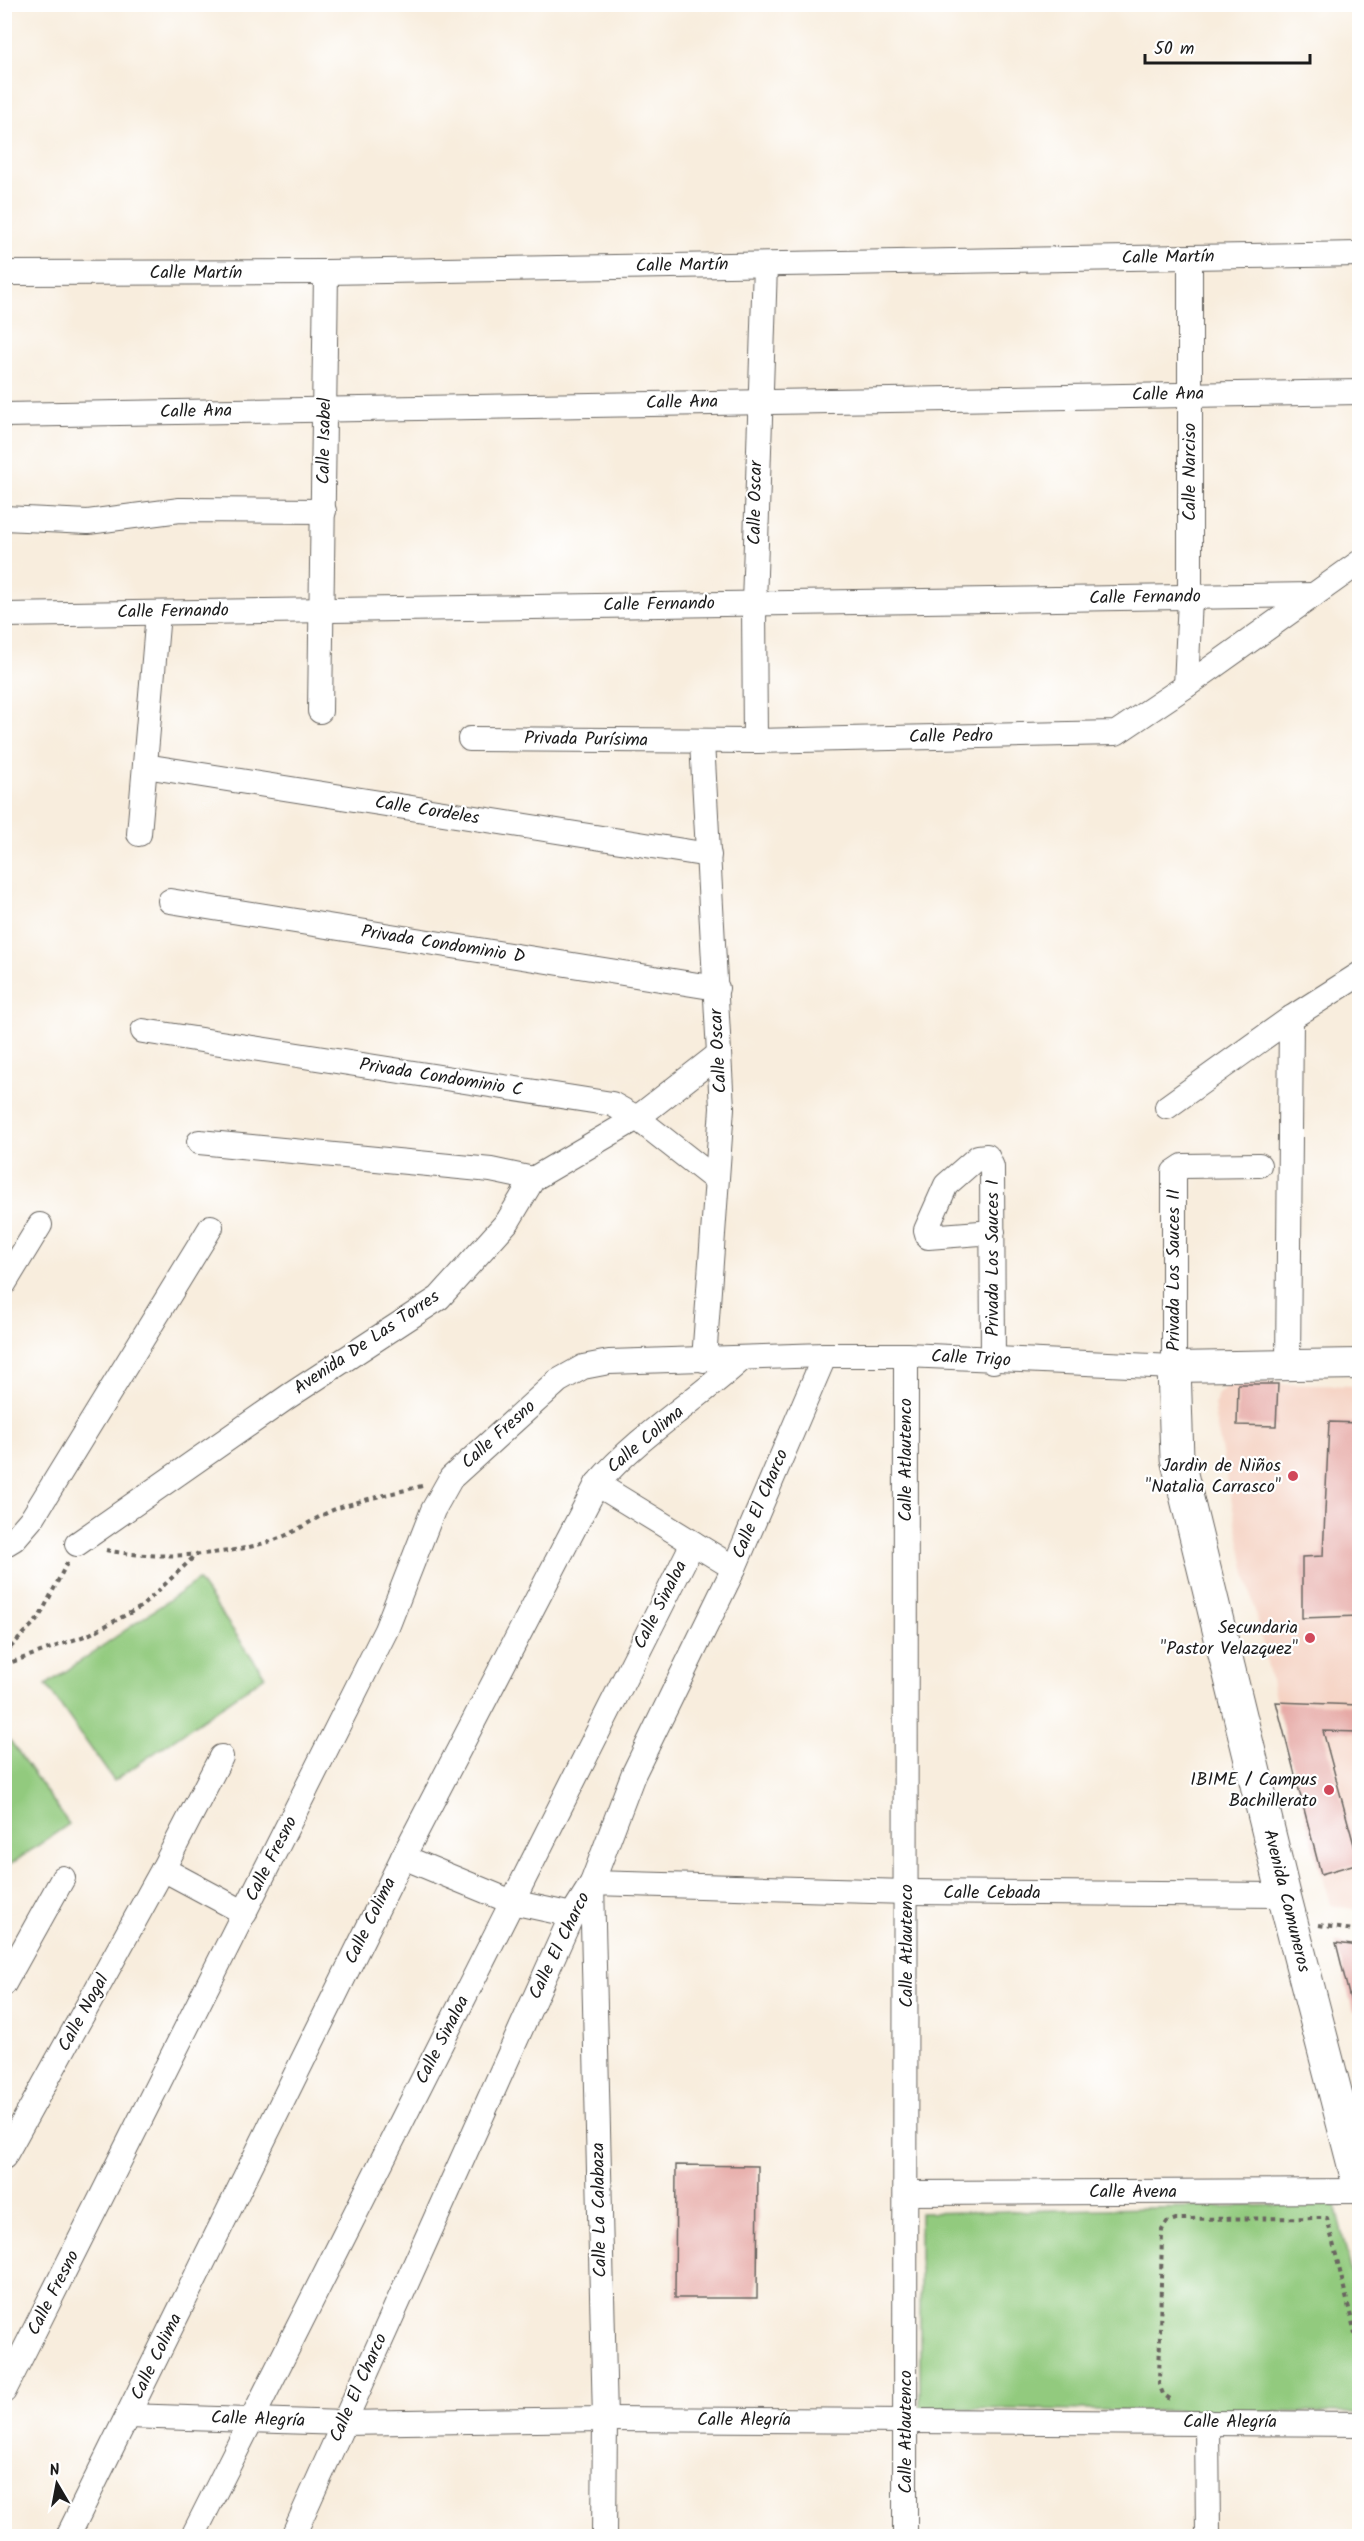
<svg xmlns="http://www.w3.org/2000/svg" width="1364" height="2541" viewBox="0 0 1364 2541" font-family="Kalam,sans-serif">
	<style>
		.built { fill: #f5d2c2 }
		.green { fill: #92ca7e; stroke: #57734d; stroke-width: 1.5 }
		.building { fill: #e6a9a5 }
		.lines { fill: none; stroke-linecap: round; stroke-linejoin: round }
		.minor-casing { stroke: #696560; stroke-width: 26 }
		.tertiary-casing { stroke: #696560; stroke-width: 32 }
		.secondary-casing { stroke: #696560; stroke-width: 35 }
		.path { stroke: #696560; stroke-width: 4; stroke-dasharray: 4.5 4.5; stroke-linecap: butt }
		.minor { stroke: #fff; stroke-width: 24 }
		.tertiary { stroke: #fff; stroke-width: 30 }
		.secondary { stroke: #fff; stroke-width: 33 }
		.poi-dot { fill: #d1495b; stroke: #fff; stroke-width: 2 }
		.labels { text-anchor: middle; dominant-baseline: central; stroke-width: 4.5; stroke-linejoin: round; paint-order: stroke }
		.street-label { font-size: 18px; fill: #1c1c1c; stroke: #fff }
		.poi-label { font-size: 18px; fill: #1c1c1c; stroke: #fff; text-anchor: end }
	</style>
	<rect width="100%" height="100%" fill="#fff"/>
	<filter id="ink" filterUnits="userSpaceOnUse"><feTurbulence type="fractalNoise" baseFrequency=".0167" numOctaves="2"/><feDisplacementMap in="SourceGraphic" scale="12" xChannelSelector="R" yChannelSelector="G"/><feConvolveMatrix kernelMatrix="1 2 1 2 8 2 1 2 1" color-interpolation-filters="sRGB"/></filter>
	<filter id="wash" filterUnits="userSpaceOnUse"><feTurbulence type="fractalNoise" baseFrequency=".008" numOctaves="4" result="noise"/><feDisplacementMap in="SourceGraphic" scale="24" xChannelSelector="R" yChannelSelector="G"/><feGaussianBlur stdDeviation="1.35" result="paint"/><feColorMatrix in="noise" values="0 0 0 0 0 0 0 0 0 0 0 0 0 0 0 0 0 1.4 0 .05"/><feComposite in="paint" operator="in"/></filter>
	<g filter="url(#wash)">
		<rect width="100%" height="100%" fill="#f8eddd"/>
		<!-- built -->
		<path class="built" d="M1230,1383L1359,1386V1910L1330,1905L1276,1702L1246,1573L1214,1413L1217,1395Z"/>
		<!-- green -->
		<g class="green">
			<path d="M198,1580L265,1676L114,1781L46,1685Z"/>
			<path d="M4,1732L69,1824L5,1868H4Z"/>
			<path d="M1335,2204L1359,2303V2413L920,2408V2213Z"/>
		</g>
		<g id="blocks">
			<!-- building -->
			<g class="building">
				<path d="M1238,1384H1278L1276,1426L1237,1425Z"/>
				<path d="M1329,1422L1359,1423V1616L1302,1618V1557L1323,1556Z"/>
				<path d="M1276,1702L1359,1705V1732L1323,1731L1359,1863L1321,1874Z"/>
				<path d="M1336,1943L1359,1946V2010L1353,2011Z"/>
				<path d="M676,2165L758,2166L757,2298H675Z"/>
			</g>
		</g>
	</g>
	<g filter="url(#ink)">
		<use href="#blocks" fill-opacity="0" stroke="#696560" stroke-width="1.5"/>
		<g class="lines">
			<!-- minor casing -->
			<g class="minor-casing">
				<g id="minor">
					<path d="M4,273L326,272L1360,254"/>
					<path d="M4,415L1360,392"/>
					<path d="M4,518L88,522L180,510L324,511"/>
					<path d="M4,615L1314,595"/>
					<path d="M1186,686L1190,598V258"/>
					<path d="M320,711L326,272"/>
					<path d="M470,739L755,741L1116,733L1186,686L1360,562"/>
					<path d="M755,741L754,604L765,265"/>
					<path d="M702,742L722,1108L704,1360"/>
					<path d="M145,766L709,855"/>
					<path d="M139,834L158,613"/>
					<path d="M170,901L717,988"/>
					<path d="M143,1031L612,1104L637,1118L716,1180"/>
					<path d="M1167,1107L1291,1018L1360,974"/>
					<path d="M199,1142L491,1170L533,1179"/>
					<path d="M4,1284L40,1225"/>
					<path d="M993,1361L992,1167L987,1156L978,1157L946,1185L926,1230L928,1237L993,1232"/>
					<path d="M1288,1365L1291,1018"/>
					<path d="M597,1484L734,1568"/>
					<path d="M77,1544L289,1396L439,1298L508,1221L533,1179L637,1118L719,1054"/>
					<path d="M4,1545L14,1539L33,1517L211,1227"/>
					<path d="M403,1857L512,1902L572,1915"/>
					<path d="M163,1869L245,1913"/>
					<path d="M4,1984L63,1878"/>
					<path d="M4,2157L163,1869L221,1757"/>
					<path d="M907,2193L1360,2191"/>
					<path d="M4,2391L386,1630L433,1510L451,1478L558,1381L583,1367L609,1362L825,1355H906L1174,1367V1172L1183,1166L1259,1165"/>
					<path d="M128,2416L343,2423L605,2419L1360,2424"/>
					<path d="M1207,2422L1208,2536"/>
					<path d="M68,2536L403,1857L597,1484C639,1435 696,1401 743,1358"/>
					<path d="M193,2536L693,1543"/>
					<path d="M293,2536L572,1915L592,1883L633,1775L734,1568L825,1355"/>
					<path d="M604,2536L605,2419L592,1883L907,1892L1284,1895"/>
					<path d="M905,2536L906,1355"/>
				</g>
			</g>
			<!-- tertiary casing -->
			<g class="tertiary-casing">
				<path id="tertiary" d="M1174,1367L1360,1364"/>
			</g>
			<!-- secondary casing -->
			<g class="secondary-casing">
				<path id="secondary" d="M1174,1367L1177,1458L1284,1895L1360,2188"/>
			</g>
			<!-- path -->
			<g class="path">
				<path d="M106,1550C152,1560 224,1556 268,1542C294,1535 314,1517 338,1508C365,1499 394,1493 422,1486"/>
				<path d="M4,1654L39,1618L68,1561"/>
				<path d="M4,1665L90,1634L141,1607L198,1553"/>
				<path d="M1319,1925L1360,1931"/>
				<path d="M1170,2399L1163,2394L1159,2384L1162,2230L1167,2222L1176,2219L1327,2218L1360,2354"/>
			</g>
			<!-- minor -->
			<use href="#minor" class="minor"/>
			<!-- tertiary -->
			<use href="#tertiary" class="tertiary"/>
			<!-- secondary -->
			<use href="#secondary" class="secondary"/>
		</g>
	</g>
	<!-- markers -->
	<g class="poi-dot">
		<circle cx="1293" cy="1476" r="6"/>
		<circle cx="1310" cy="1638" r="6"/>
		<circle cx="1329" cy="1790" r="6"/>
	</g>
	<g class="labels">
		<!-- street labels -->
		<g class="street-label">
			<text transform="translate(1168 258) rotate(-1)">Calle Martín</text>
			<text transform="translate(682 266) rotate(-1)">Calle Martín</text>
			<text x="196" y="273">Calle Martín</text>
			<text transform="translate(1168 395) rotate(-1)">Calle Ana</text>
			<text transform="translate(682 403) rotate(-1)">Calle Ana</text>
			<text transform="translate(196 412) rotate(-1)">Calle Ana</text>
			<text transform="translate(325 441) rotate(-89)">Calle Isabel</text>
			<text transform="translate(1190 472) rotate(-90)">Calle Narciso</text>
			<text transform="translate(756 503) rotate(-89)">Calle Oscar</text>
			<text transform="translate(1145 598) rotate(-1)">Calle Fernando</text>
			<text transform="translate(659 605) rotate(-1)">Calle Fernando</text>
			<text transform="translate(173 612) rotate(-1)">Calle Fernando</text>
			<text transform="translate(951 737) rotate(-1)">Calle Pedro</text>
			<text transform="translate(586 740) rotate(1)">Privada Purísima</text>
			<text transform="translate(427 811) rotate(9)">Calle Cordeles</text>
			<text transform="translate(443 945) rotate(9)">Privada Condominio D</text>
			<text transform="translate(719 1051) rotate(-93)">Calle Oscar</text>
			<text transform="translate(441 1078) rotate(9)">Privada Condominio C</text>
			<text transform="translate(993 1258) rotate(-90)">Privada Los Sauces I</text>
			<text transform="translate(1174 1270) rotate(-90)">Privada Los Sauces II</text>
			<text transform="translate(367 1343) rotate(-34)">Avenida De Las Torres</text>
			<text transform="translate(971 1359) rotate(3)">Calle Trigo</text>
			<text transform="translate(499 1435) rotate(-42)">Calle Fresno</text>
			<text transform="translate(646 1440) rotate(-40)">Calle Colima</text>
			<text transform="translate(906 1460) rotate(-90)">Calle Atlautenco</text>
			<text transform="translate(761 1504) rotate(-67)">Calle El Charco</text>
			<text transform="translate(661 1605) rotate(-63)">Calle Sinaloa</text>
			<text transform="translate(272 1859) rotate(-63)">Calle Fresno</text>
			<text x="992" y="1893">Calle Cebada</text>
			<text transform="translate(1286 1901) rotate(76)">Avenida Comuneros</text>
			<text transform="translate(371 1921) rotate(-64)">Calle Colima</text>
			<text transform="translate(560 1946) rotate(-64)">Calle El Charco</text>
			<text transform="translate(907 1946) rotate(-90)">Calle Atlautenco</text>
			<text transform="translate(84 2013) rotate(-61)">Calle Nogal</text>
			<text transform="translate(443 2040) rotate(-63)">Calle Sinaloa</text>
			<text x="1133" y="2192">Calle Avena</text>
			<text transform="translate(600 2210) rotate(-91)">Calle La Calabaza</text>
			<text transform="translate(54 2293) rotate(-63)">Calle Fresno</text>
			<text transform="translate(157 2357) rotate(-64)">Calle Colima</text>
			<text transform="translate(359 2388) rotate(-66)">Calle El Charco</text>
			<text transform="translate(258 2420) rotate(2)">Calle Alegría</text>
			<text x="744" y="2420">Calle Alegría</text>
			<text x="1230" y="2422">Calle Alegría</text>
			<text transform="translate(906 2432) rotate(-90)">Calle Atlautenco</text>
		</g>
		<!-- poi labels -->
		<g class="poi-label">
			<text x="1281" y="1466">Jardin de Niños<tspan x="1281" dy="21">"Natalia Carrasco"</tspan></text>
			<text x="1298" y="1628">Secundaria<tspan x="1298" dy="21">"Pastor Velazquez"</tspan></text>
			<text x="1317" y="1780">IBIME / Campus<tspan x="1317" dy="21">Bachillerato</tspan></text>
		</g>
	</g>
	<!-- margin -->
	<rect width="1364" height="2541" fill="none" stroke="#fff" stroke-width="24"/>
	<!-- north arrow -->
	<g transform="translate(57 2484) rotate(350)" stroke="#ffffff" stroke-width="4.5" paint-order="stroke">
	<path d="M0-4.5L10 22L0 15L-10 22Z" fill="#1c1c1c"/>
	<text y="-9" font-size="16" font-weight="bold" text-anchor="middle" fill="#1c1c1c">N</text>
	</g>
	<!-- scale -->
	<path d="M1145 54v9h165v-9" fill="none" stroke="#1c1c1c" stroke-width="3"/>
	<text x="1154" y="54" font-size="18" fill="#1c1c1c" stroke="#ffffff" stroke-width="4.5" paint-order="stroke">50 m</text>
</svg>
